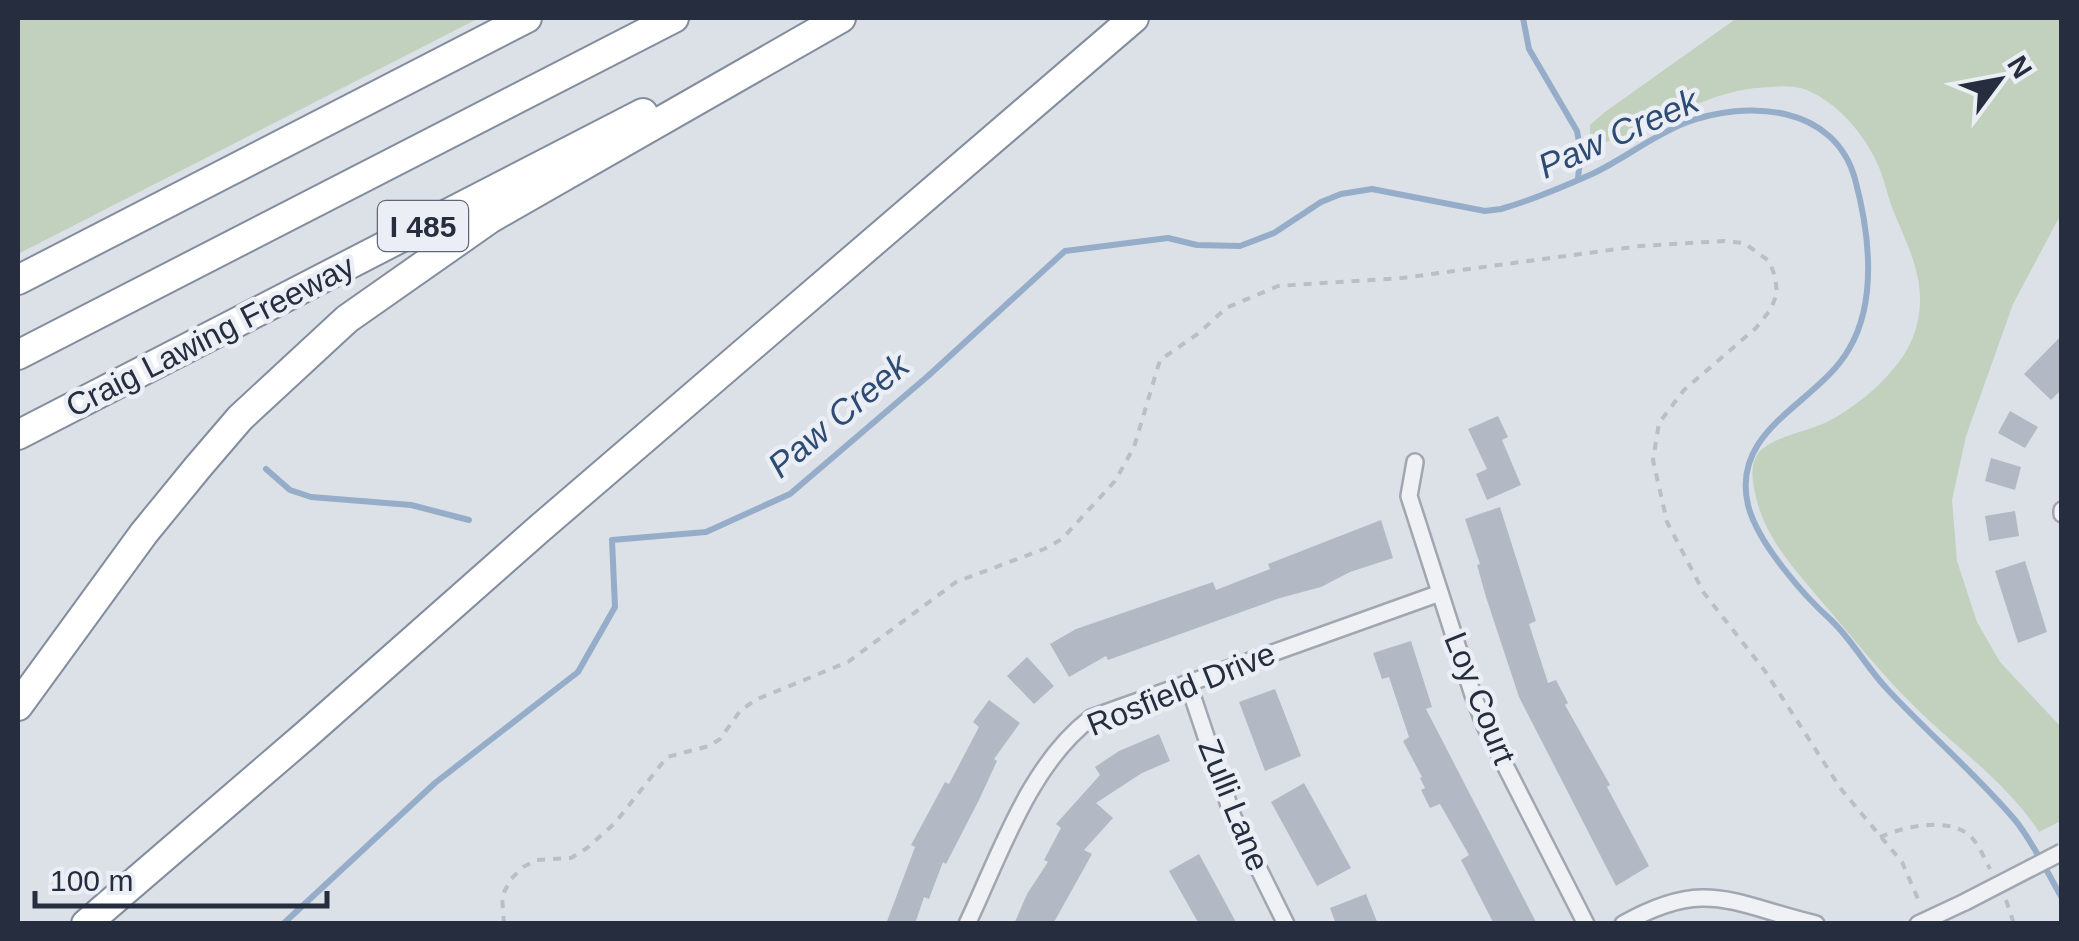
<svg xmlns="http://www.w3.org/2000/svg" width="2079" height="941" viewBox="0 0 2079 941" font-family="Helvetica,sans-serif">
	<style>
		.green { fill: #c1d1bd }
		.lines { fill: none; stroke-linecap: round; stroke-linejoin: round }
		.stream { stroke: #95adc9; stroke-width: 6 }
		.building { fill: #b3b9c4 }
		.street-casing { stroke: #a1a7b1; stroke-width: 20 }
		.highway-casing { stroke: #838d9e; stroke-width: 32 }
		.path { stroke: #babec5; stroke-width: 4; stroke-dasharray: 8 8; stroke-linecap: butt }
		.street { stroke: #eff1f5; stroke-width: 15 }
		.highway { stroke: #fff; stroke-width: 28 }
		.street-bridge-casing { stroke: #a1a7b1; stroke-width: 20; stroke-linecap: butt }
		.street-bridge { stroke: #eff1f5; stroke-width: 15 }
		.labels { text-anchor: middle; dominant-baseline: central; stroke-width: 9; stroke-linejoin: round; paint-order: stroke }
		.shield { fill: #ebeff5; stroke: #606775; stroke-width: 2.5 }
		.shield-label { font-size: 30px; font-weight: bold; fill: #252d3e }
		.street-label { font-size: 32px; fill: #252d3e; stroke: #ebeff5 }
		.water-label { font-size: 35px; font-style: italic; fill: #2e4b73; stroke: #ebeff5 }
	</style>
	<rect width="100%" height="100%" fill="#dce0e7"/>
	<!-- green -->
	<g class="green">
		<path d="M18,18H479L18,254Z"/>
		<path d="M1737,18H2061V214L2013,304L1966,436L1952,500L1957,561L1977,622L2000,662L2061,727V821L2039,832C2008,784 1958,749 1917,709C1881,674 1850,634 1817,596C1794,569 1766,537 1757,501C1754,488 1749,470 1756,457C1764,438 1811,431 1829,421C1861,404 1900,371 1913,337C1930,291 1913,257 1895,215C1888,199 1885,181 1878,165C1865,135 1838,103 1807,90C1791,84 1771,87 1755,88C1702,94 1656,127 1606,142L1590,138V125L1605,112Z"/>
	</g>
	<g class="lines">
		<!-- stream -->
		<g class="stream">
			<path d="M1523,18L1529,49L1577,131L1581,153L1578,178"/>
			<path d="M266,469L290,490L311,497L411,505L469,520"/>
			<path d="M283,924L435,783L578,672L615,607L612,540L706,532L790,494L928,376L1065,251L1168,238L1197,245L1240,246L1274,233L1321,202L1341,194L1372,189L1485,211L1501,209C1532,200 1563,187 1592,174C1624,159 1652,136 1685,123C1747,99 1835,105 1855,179C1869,231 1878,300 1849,349C1818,404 1730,428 1748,505C1757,542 1803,595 1831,620C1853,641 1867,668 1888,690C1929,734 1976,774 2015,820C2033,842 2047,872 2062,898"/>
		</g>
	</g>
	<!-- building -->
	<g class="building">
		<path d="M2062,335V389L2051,400L2024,374Z"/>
		<path d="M2010,411L2038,427L2025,448L1998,433Z"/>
		<path d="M1498,416L1508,437L1502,440L1521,485L1487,500L1476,474L1487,469L1468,429Z"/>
		<path d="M1991,458L2021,467L2015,490L1985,481Z"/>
		<path d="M1500,507L1536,621L1529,624L1548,683L1556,680L1568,703L1565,705L1610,785L1607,787L1649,866L1616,886L1519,697L1486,597L1477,565L1480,564L1465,519Z"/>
		<path d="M2015,511L2019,536L1989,541L1985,516Z"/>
		<path d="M1381,520L1393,558L1350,572L1321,587L1280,598L1108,660L1106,656L1069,677L1050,644L1076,629L1213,582L1216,590L1270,569L1268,564Z"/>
		<path d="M2025,561L2047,632L2018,643L1995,571Z"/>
		<path d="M1411,641L1432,707L1426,709L1537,924H1494L1461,860L1469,855L1440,804L1430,808L1421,790L1425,788L1420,778L1422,777L1403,741L1409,737L1389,677L1382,679L1373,653Z"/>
		<path d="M1027,657L1054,686L1034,704L1007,676Z"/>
		<path d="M1275,689L1301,756L1265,771L1239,702Z"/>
		<path d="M989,700L1020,723L994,759L997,761L979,800L946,864L943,862L929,899L924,897L915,924H886L915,847L911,845L945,782L949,784L979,727L973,722Z"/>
		<path d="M1159,734L1170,761L1142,773L1096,803L1113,818L1084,850L1092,854L1053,924H1014L1027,894L1048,862L1044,860L1061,828L1056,824L1100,775L1095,767L1119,751Z"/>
		<path d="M1304,783L1351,868L1317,886L1271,802Z"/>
		<path d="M1199,854L1237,924H1199L1169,871Z"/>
		<path d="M1366,894L1378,924H1336L1330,908Z"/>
	</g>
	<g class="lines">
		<!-- street casing -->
		<g class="street-casing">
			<g id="street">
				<path d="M1415,462L1409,496L1473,695L1485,726L1586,924"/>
				<path d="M2062,510V514"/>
				<path d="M1188,683L1233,817L1286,924"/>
				<path d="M967,924C1000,855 1029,765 1091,718L1440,593"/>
				<path d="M1623,924C1706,877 1732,904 1816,924"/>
				<path d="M1918,924L1965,902"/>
			</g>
		</g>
		<!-- highway casing -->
		<g class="highway-casing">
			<g id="highway">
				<path d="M18,280L527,18"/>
				<path d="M18,355L674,18"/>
				<path d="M18,435L643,113"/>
				<path d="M18,706L144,533L198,467L240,418L347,319L491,218L841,18"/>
				<path d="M86,924L307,734L539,529L1134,18"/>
			</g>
		</g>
		<!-- path -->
		<g class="path">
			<path d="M1880,837C1903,827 1945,817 1968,834C1978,842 1984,858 1990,869"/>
			<path d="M2006,900L2014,924"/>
			<path d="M504,924L502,896L511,879L523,867L537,860L571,858L587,848L615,823L667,757L709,746L720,739L740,711L755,700L848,662L956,582L1044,549L1062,539L1115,481L1134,447L1160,360L1199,333L1226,308L1278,286L1402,278L1640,246L1724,241L1744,243L1769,261L1775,276L1777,293L1771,309L1756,328L1684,390L1659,423L1653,460L1667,522L1704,593L1765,671L1841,789L1902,862L1918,899"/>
		</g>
		<!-- street -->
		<use href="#street" class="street"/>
		<!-- highway -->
		<use href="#highway" class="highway"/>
		<!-- street-bridge casing -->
		<g class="street-bridge-casing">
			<path id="street-bridge" d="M1965,902L2062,852"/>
		</g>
		<!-- street-bridge -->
		<use href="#street-bridge" class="street-bridge"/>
	</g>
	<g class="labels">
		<!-- shield labels -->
		<rect class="shield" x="378" y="201" width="90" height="50" rx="8"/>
		<g class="shield-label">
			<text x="423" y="226">I 485</text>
		</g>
		<!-- street labels -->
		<g class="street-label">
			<text transform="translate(210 336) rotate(-27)">Craig Lawing Freeway</text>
			<text transform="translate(1181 689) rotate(-22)">Rosfield Drive</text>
			<text transform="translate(1480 698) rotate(68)">Loy Court</text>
			<text transform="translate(1234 805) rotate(68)">Zulli Lane</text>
		</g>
		<!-- water labels -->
		<g class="water-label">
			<text transform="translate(1618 133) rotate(-24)">Paw Creek</text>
			<text transform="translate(838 415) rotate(-40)">Paw Creek</text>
		</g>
	</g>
	<!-- border -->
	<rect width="2079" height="941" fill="none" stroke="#252d3e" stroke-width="40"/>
	<!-- north arrow -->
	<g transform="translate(1999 80) rotate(58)" stroke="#ebeff5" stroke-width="8" paint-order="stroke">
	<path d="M0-8L18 38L0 25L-18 38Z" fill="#252d3e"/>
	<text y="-15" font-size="28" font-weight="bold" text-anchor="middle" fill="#252d3e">N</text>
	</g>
	<!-- scale -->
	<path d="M35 891v15h292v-15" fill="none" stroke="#252d3e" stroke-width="5"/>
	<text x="50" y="891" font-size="30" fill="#252d3e" stroke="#ebeff5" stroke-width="8" paint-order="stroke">100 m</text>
</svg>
